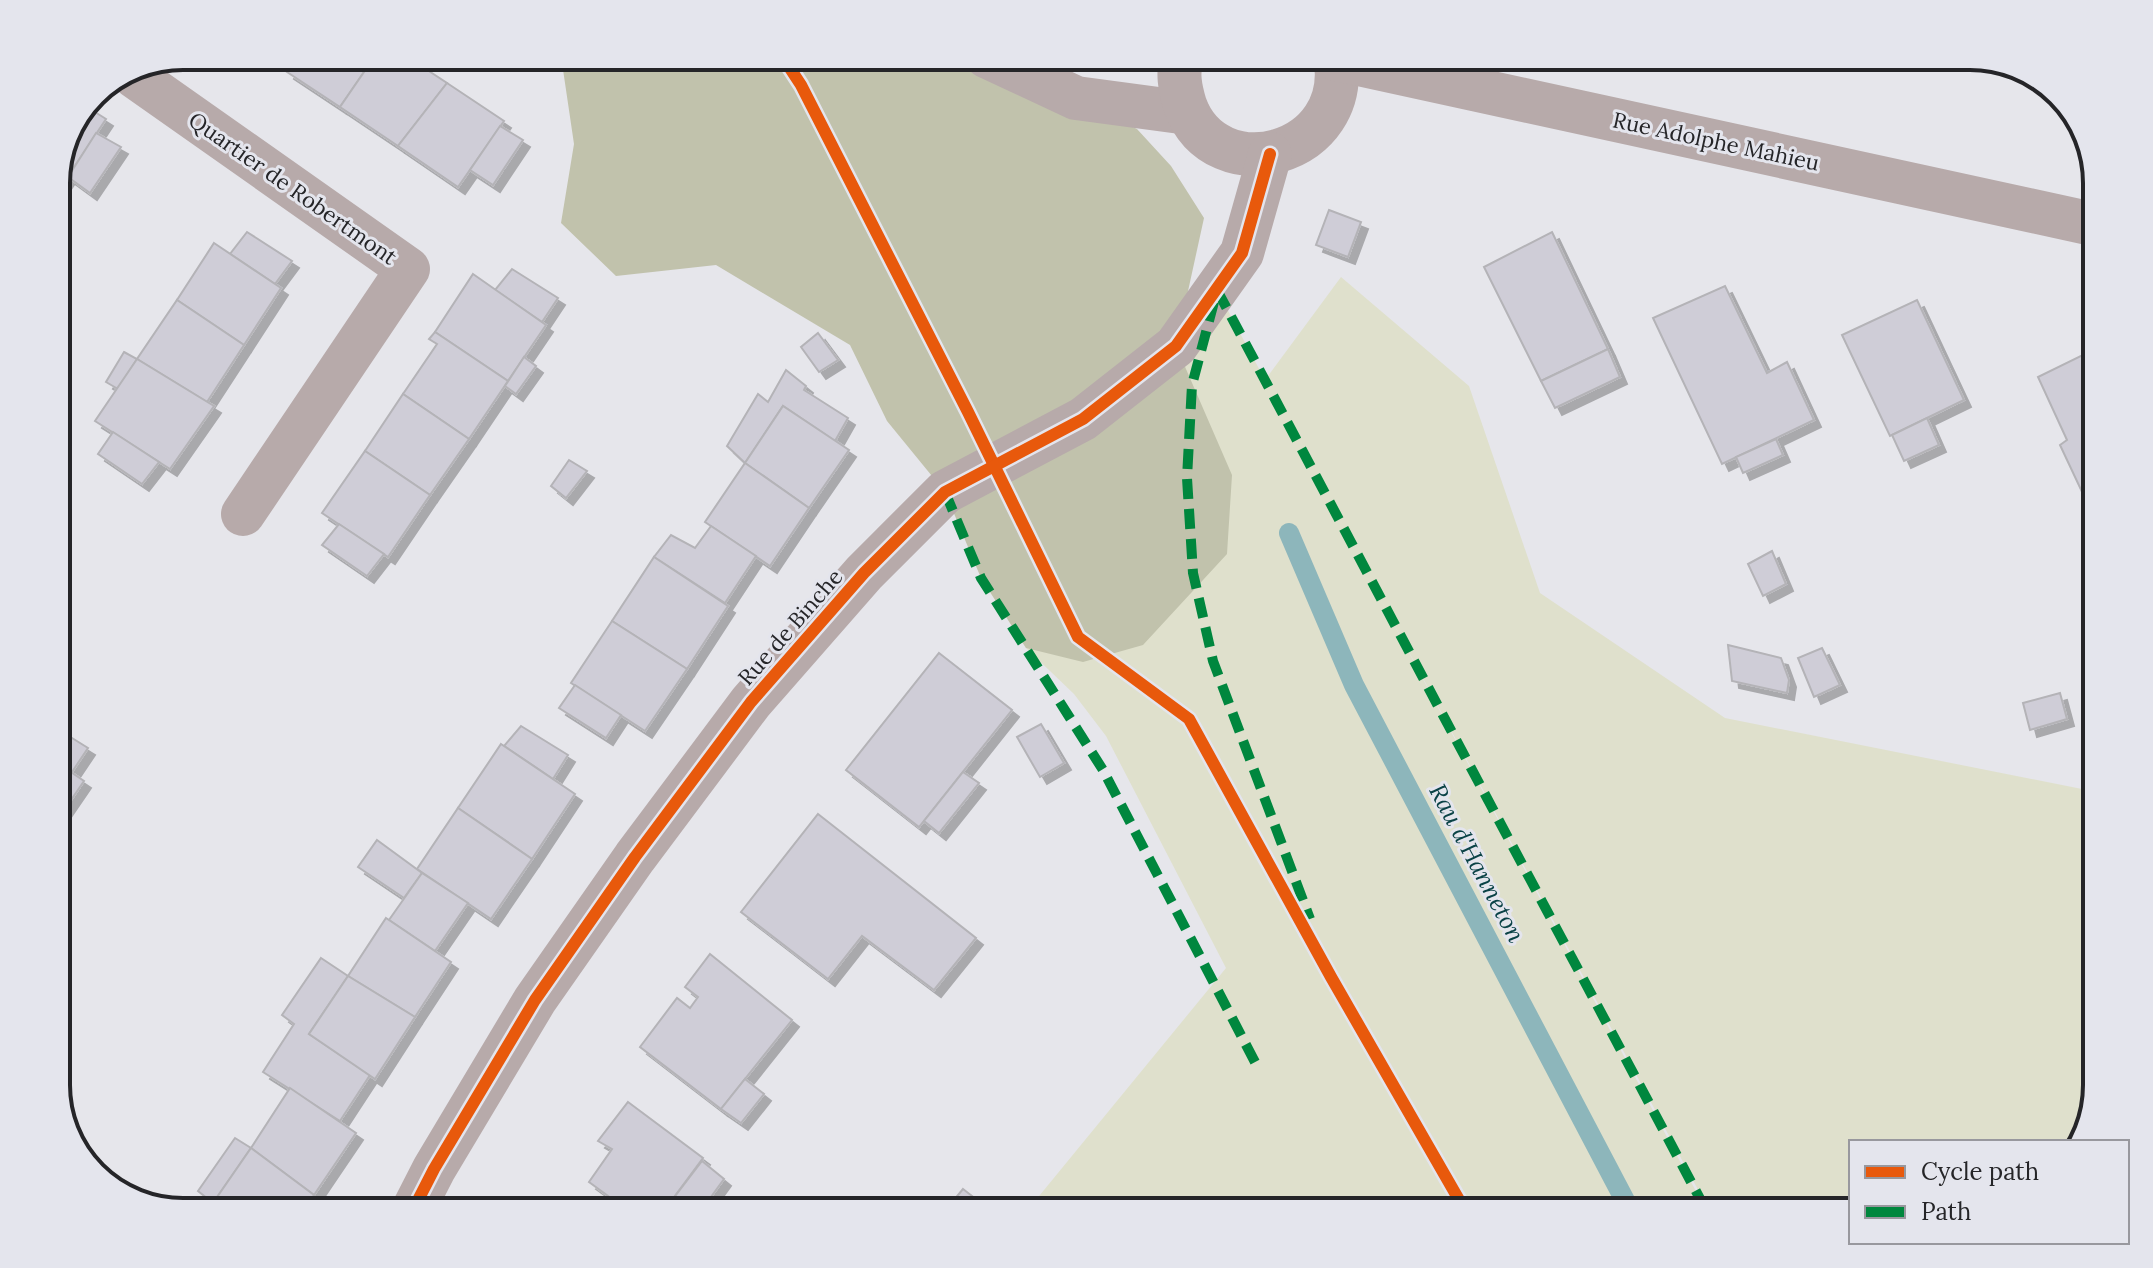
<svg xmlns="http://www.w3.org/2000/svg" width="2153" height="1268" viewBox="0 0 2153 1268" font-family="Lora,serif">
	<style>
		.green { fill: #dfe0cc }
		.forest { fill: #c1c2ac }
		.lines { fill: none; stroke-linecap: round; stroke-linejoin: round }
		.stream { stroke: #8db6bb; stroke-width: 20 }
		.building { fill: #cfcdd7; stroke: #b4b3b7; stroke-width: 2; filter: url(#shadow) }
		.minor { stroke: #b7aaaa; stroke-width: 44 }
		.quiet { stroke: #00873e; stroke-width: 10; stroke-dasharray: 20 10; stroke-linecap: butt }
		.cycleway-casing { stroke: #e4e5ed; stroke-width: 17 }
		.cycleway { stroke: #e8590c; stroke-width: 12 }
		.labels { text-anchor: middle; dominant-baseline: central; stroke-width: 6; stroke-linejoin: round; paint-order: stroke }
		.street-label { font-size: 22px; fill: #252528; stroke: #e4e5ed }
		.water-label { font-size: 24px; font-style: italic; fill: #0a4246; stroke: #e4e5ed }
		.rim { fill: none; stroke: #252528; stroke-width: 4 }
	</style>
	<defs>
		<filter id="shadow"><feDropShadow dx="7" dy="7" stdDeviation="0" flood-color="#0004"/></filter>
	</defs>
	<rect width="100%" height="100%" fill="#e6e6eb"/>
	<!-- green -->
	<path class="green" d="M1341,277L1469,386L1540,593L1725,718L2097,792V1086L2082,1142H1851V1212H1710L1375,589L1707,1212H1026L1226,968L1106,736L1074,694L1026,648L981,578L1217,290L1265,380Z"/>
	<!-- forest -->
	<path class="forest" d="M561,56H986L1137,129L1171,166L1204,218L1176,346L1232,475L1227,554L1143,645L1083,662L1026,648L981,578L945,492L887,421L850,345L716,265L616,276L561,223L574,144Z"/>
	<g class="lines">
		<!-- stream -->
		<path class="stream" d="M1289,533L1354,685L1631,1212"/>
	</g>
	<!-- building -->
	<g class="building">
		<path d="M297,56H375L340,107L287,72Z"/>
		<path d="M375,56H406L447,83L398,146L340,107Z"/>
		<path d="M447,83L504,121L458,187L398,146Z"/>
		<path d="M87,107L106,119L57,193L56,175Z"/>
		<path d="M500,126L523,140L493,185L470,170Z"/>
		<path d="M96,133L121,147L90,193L68,177Z"/>
		<path d="M1329,210L1361,222L1348,257L1316,245Z"/>
		<path d="M247,232L292,261L275,284L230,254Z"/>
		<path d="M1552,232L1608,349L1541,381L1484,267Z"/>
		<path d="M214,243L281,288L244,345L177,300Z"/>
		<path d="M512,269L558,298L542,322L495,290Z"/>
		<path d="M473,274L546,325L508,381L435,332Z"/>
		<path d="M1725,286L1767,373L1787,362L1814,420L1722,464L1653,318Z"/>
		<path d="M177,300L244,345L207,402L137,359Z"/>
		<path d="M1917,300L1964,400L1890,436L1842,335Z"/>
		<path d="M435,332L508,381L469,439L403,394L437,344L429,339Z"/>
		<path d="M818,333L838,360L819,372L801,347Z"/>
		<path d="M2097,348V509L2091,511L2060,445L2067,440L2038,377Z"/>
		<path d="M1608,349L1620,377L1555,408L1541,381Z"/>
		<path d="M124,352L137,359L118,389L106,382Z"/>
		<path d="M524,357L536,366L516,394L505,386Z"/>
		<path d="M137,359L214,406L170,469L95,421Z"/>
		<path d="M786,370L806,386L804,390L848,418L835,441L783,406L745,463L727,446L758,394L768,402Z"/>
		<path d="M403,394L469,439L430,495L365,451Z"/>
		<path d="M783,406L849,450L809,508L745,463Z"/>
		<path d="M1927,418L1939,445L1904,461L1892,435Z"/>
		<path d="M113,432L159,462L142,484L98,454Z"/>
		<path d="M1776,439L1783,455L1743,473L1736,457Z"/>
		<path d="M365,451L430,495L388,557L322,513Z"/>
		<path d="M569,460L587,471L566,498L551,486Z"/>
		<path d="M745,463L809,508L770,566L705,522Z"/>
		<path d="M339,524L384,554L367,576L322,545Z"/>
		<path d="M711,526L756,556L725,603L654,557L671,535L695,548Z"/>
		<path d="M1772,551L1786,584L1763,596L1748,564Z"/>
		<path d="M654,557L728,606L687,669L612,621Z"/>
		<path d="M612,621L687,669L645,731L571,683Z"/>
		<path d="M1728,645L1781,658L1789,680L1787,693L1732,681Z"/>
		<path d="M1822,648L1840,685L1814,697L1798,658Z"/>
		<path d="M939,653L1012,710L919,827L846,770Z"/>
		<path d="M575,685L621,715L606,738L559,708Z"/>
		<path d="M2060,693L2067,719L2030,730L2023,703Z"/>
		<path d="M1041,724L1064,763L1040,777L1017,737Z"/>
		<path d="M521,726L568,755L553,779L504,746Z"/>
		<path d="M56,728L88,748L72,772L56,762Z"/>
		<path d="M501,744L575,794L532,859L458,808Z"/>
		<path d="M56,762L84,781L56,822Z"/>
		<path d="M963,772L979,783L939,833L924,821Z"/>
		<path d="M458,808L532,859L491,919L417,869Z"/>
		<path d="M818,814L976,938L934,990L862,936L828,979L741,912Z"/>
		<path d="M377,840L422,873L404,898L358,867Z"/>
		<path d="M422,873L468,903L435,951L389,920Z"/>
		<path d="M386,918L451,962L415,1017L348,976Z"/>
		<path d="M710,954L792,1020L721,1109L640,1047L677,998L690,1008L698,997L685,987Z"/>
		<path d="M321,958L348,976L309,1034L370,1075L340,1121L263,1072L294,1024L282,1015Z"/>
		<path d="M348,976L415,1017L375,1079L309,1034Z"/>
		<path d="M745,1079L764,1094L741,1123L721,1109Z"/>
		<path d="M290,1088L356,1133L314,1195L251,1148Z"/>
		<path d="M628,1102L703,1158L663,1212H630L589,1182L612,1149L598,1141Z"/>
		<path d="M235,1138L251,1148L213,1203L198,1191Z"/>
		<path d="M251,1148L314,1195L303,1212H225L213,1203Z"/>
		<path d="M702,1161L724,1179L700,1212H663Z"/>
		<path d="M963,1189L990,1210L989,1212H944Z"/>
	</g>
	<g class="lines">
		<!-- minor -->
		<g class="minor">
			<path d="M986,56L1076,98L1188,113"/>
			<path d="M1182,56C1177,73 1180,88 1185,105C1216,192 1354,156 1335,56"/>
			<path d="M1336,59L2097,225"/>
			<path d="M134,76L408,269L243,514"/>
			<path d="M412,1212L434,1169L535,1000L635,857L751,702L864,573L945,492L1083,419L1176,346L1242,253L1270,154"/>
		</g>
		<!-- quiet -->
		<g class="quiet">
			<path d="M1217,290L1707,1212"/>
			<path d="M1214,302L1192,385L1187,478L1193,573L1213,661L1310,919"/>
			<path d="M945,492L981,578L1103,770L1256,1064"/>
		</g>
		<!-- cycleway casing -->
		<g class="cycleway-casing">
			<g id="cycleway">
				<path d="M782,56L801,85L968,412L1078,637L1189,719L1331,977L1466,1212"/>
				<path d="M412,1212L434,1169L535,1000L635,857L751,702L864,573L945,492L1083,419L1176,346L1242,253L1270,154"/>
			</g>
		</g>
		<!-- cycleway -->
		<use href="#cycleway" class="cycleway"/>
	</g>
	<g class="labels">
		<!-- street labels -->
		<g class="street-label">
			<text transform="translate(1716 141) rotate(12)">Rue Adolphe Mahieu</text>
			<text transform="translate(293 188) rotate(35)">Quartier de Robertmont</text>
			<text transform="translate(790 627) rotate(-49)">Rue de Binche</text>
		</g>
		<!-- water labels -->
		<g class="water-label">
			<text transform="translate(1477 863) rotate(62)">Rau d'Hanneton</text>
		</g>
	</g>
	<!-- crop -->
	<path d="M0 0H2153V1268H0ZM183 70H1970A113 113 0 0 1 2083 183V1085A113 113 0 0 1 1970 1198H183A113 113 0 0 1 70 1085V183A113 113 0 0 1 183 70Z" fill="#e4e5ed" fill-rule="evenodd"/>
	<path class="rim" d="M183 70H1970A113 113 0 0 1 2083 183V1085A113 113 0 0 1 1970 1198H183A113 113 0 0 1 70 1085V183A113 113 0 0 1 183 70Z"/>
	<!-- legend -->
	<rect x="1849" y="1140" width="280" height="104" fill="#e4e5ed" stroke="#98989e" stroke-width="2"/>
	<rect x="1865" y="1166" width="40" height="12" fill="#e8590c" stroke="#98989e" stroke-width="2"/>
	<text x="1921" y="1180" font-size="24" fill="#252528">Cycle path</text>
	<rect x="1865" y="1206" width="40" height="12" fill="#00873e" stroke="#98989e" stroke-width="2"/>
	<text x="1921" y="1220" font-size="24" fill="#252528">Path</text>
</svg>
